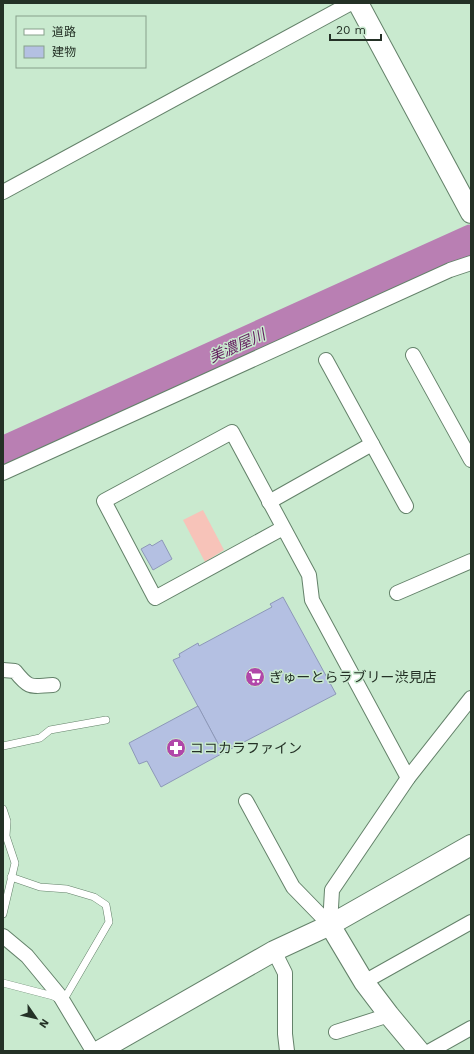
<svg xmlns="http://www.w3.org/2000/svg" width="474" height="1054" viewBox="0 0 474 1054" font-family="'Work Sans','Noto Sans JP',sans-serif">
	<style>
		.green { fill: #f7c3b9 }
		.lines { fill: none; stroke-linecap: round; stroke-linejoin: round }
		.river { stroke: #b97fb3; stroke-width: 31 }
		.building { fill: #b4c0e2; stroke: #8d98b8 }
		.lane-casing { stroke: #64826a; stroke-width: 8 }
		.street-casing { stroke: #64826a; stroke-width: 16 }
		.secondary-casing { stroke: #64826a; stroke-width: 22 }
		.lane { stroke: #fff; stroke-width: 7 }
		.street { stroke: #fff; stroke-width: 14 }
		.secondary { stroke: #fff; stroke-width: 20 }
		.labels { text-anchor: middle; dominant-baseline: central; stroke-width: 3; stroke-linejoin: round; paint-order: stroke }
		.poi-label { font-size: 14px; fill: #243126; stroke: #c9eacf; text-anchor: start }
		.water-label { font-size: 15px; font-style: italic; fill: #651e60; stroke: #c9eacf }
	</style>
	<rect width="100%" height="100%" fill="#c9eacf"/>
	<!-- green -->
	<path class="green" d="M203,510L224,550L205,562L183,520Z"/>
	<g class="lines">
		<!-- river -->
		<path class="river" d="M3,452L471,240"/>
	</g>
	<!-- building -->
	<g class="building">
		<path d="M162,540L172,559L153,570L141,549L150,544L152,546Z"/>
		<path d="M283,597L336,694L223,753L173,660L180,657L179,654L198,643L199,646L272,607L270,604Z"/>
		<path d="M198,706L223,753L161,787L147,761L139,764L129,743Z"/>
	</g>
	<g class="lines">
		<!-- lane casing -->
		<g class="lane-casing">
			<g id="lane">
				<path d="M3,746L40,738L50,730L106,720"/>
				<path d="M3,809L7,821L6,836L15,863L3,914"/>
				<path d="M3,983L53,996L63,1001L109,922L106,905L94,897L67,889L40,887L11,877"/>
			</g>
		</g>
		<!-- street casing -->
		<g class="street-casing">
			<g id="street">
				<path d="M3,192L351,3"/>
				<path d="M413,355L471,460"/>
				<path d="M326,360L406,506"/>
				<path d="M3,473L450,270L471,263"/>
				<path d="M269,502L372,444"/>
				<path d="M283,528L155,598L104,501L232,432L309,575L312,600L408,778"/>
				<path d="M397,593L471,561"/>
				<path d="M3,670L15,671C30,690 31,686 53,685"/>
				<path d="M246,801L293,887L330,925"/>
				<path d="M330,925L332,890L408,778L471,698"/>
				<path d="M3,936L27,956L60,996L93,1051"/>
				<path d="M274,951L285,973V1034L287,1051"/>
				<path d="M364,982L471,922"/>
				<path d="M336,1032L389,1015"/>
				<path d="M430,1051L471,1028"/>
			</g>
		</g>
		<!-- secondary casing -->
		<g class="secondary-casing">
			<g id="secondary">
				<path d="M358,3L471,213"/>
				<path d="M330,925L364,982L389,1015L419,1051"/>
				<path d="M99,1051L274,951L330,925L471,845"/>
			</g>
		</g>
		<!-- lane -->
		<use href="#lane" class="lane"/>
		<!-- street -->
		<use href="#street" class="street"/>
		<!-- secondary -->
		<use href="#secondary" class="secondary"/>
	</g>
	<!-- icons -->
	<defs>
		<g id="supermarket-disc" transform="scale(1)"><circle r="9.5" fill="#b147a9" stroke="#c9eacf"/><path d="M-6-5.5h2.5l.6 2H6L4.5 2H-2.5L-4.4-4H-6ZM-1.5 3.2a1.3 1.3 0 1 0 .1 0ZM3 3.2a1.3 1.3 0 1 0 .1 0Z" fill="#fff"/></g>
		<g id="pharmacy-disc" transform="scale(1)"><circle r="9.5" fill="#b147a9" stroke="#c9eacf"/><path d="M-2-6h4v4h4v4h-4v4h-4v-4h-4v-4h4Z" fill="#fff"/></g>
	</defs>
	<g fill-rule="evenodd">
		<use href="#supermarket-disc" x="255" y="677"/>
		<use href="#pharmacy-disc" x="176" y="748"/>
	</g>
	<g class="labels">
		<!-- poi labels -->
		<g class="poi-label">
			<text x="269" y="677">ぎゅーとらラブリー渋見店</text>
			<text x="190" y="748">ココカラファイン</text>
		</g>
		<!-- water labels -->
		<g class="water-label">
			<text transform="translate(237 346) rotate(-24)">美濃屋川</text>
		</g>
	</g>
	<!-- border -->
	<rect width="474" height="1054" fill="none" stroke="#243126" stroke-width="8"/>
	<!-- legend -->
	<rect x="16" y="16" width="130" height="52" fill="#c9eacf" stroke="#87a08b"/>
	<rect x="24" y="29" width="20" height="6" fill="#ffffff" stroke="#87a08b"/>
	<text x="52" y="36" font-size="12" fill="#243126">道路</text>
	<rect x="24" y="46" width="20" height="12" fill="#b4c0e2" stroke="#87a08b"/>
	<text x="52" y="56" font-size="12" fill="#243126">建物</text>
	<!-- north arrow -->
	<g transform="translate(36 1018) rotate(124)" stroke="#c9eacf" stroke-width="3" paint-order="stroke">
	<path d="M0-3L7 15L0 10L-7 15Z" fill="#243126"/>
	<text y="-6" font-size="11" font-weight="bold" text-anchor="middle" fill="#243126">N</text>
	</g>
	<!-- scale -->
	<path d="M330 34v6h51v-6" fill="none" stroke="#243126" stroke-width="2"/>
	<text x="336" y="34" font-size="12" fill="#243126" stroke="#c9eacf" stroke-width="3" paint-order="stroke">20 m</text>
</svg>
